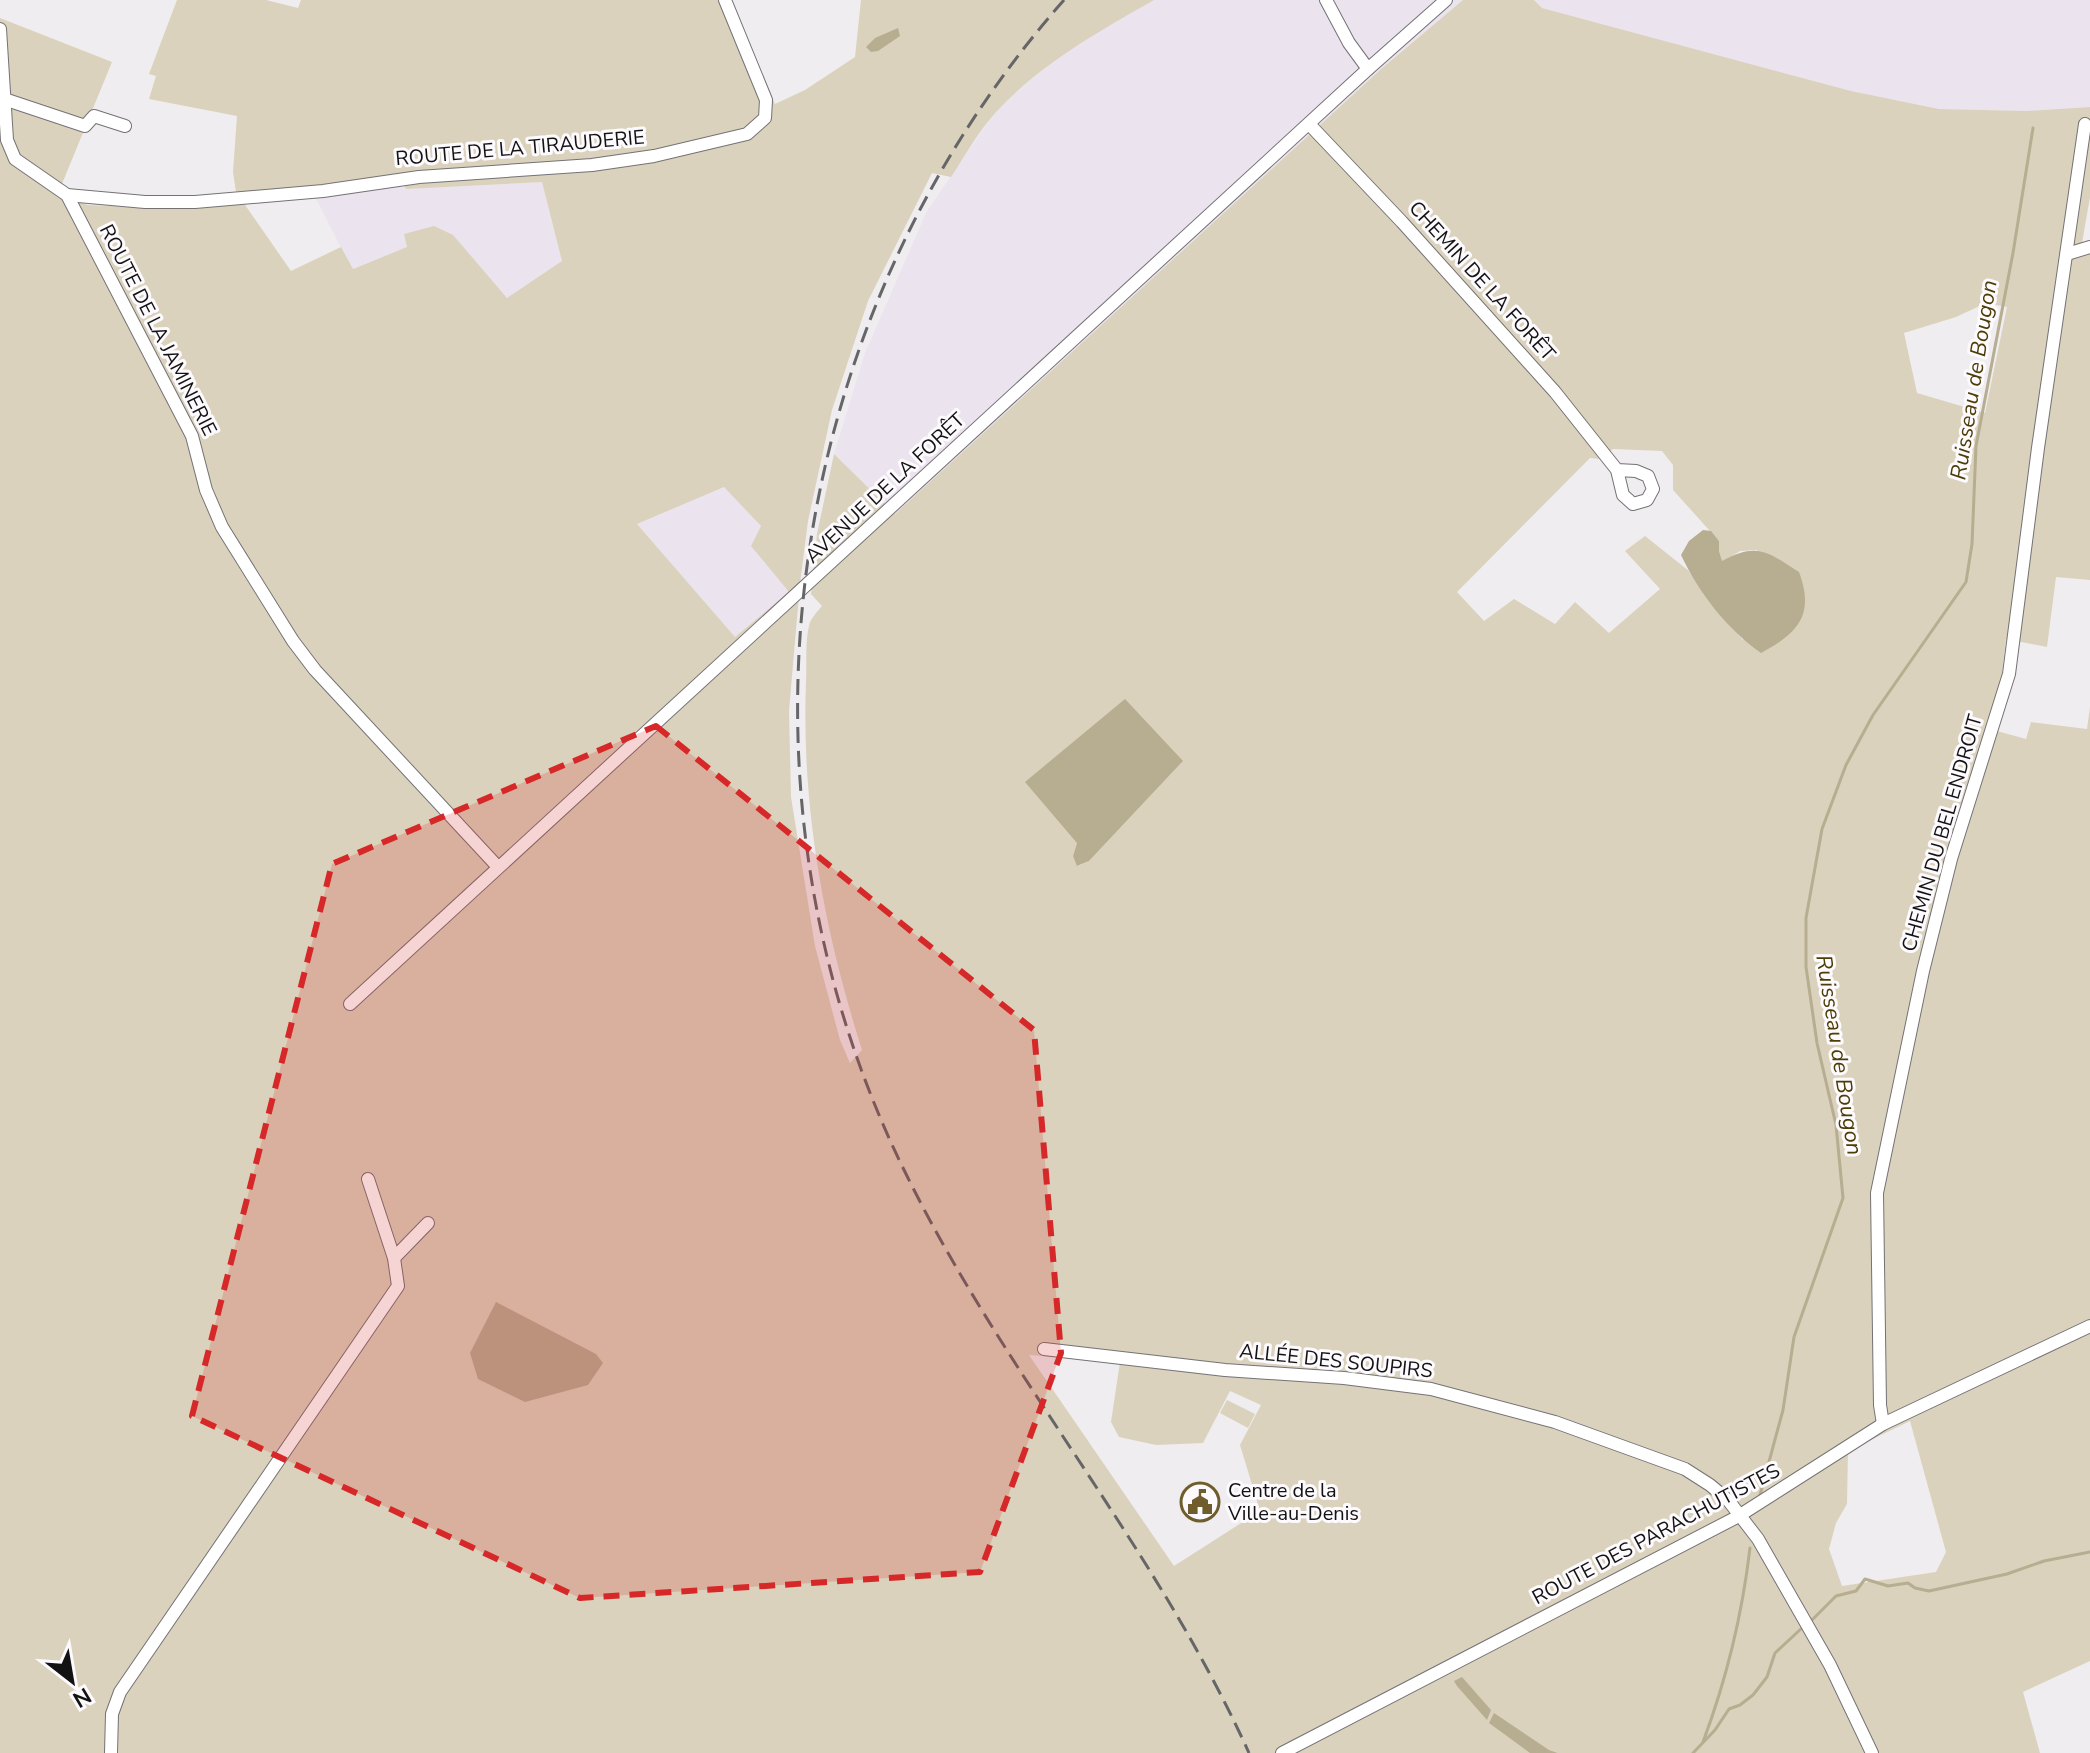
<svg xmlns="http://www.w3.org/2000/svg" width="2090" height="1753" viewBox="0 0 2090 1753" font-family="'Nunito Sans',sans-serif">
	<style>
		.built { fill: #ebe3ee }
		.green { fill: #dad2bc; fill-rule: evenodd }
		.water { fill: #b7ad91 }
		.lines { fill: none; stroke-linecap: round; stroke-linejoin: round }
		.stream { stroke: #b7ad91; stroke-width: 3 }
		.minor-casing { stroke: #747275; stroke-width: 14 }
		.minor { stroke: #fff; stroke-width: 12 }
		.rail { stroke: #666567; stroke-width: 3; stroke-dasharray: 16 8; stroke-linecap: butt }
		.marked { fill: #d62828; fill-opacity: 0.2; stroke: #d62828; stroke-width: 6; stroke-dasharray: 16 10; stroke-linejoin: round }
		.labels { text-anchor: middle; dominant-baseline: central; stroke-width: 6; stroke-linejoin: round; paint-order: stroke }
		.street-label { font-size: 20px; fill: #131213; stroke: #fdfafe }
		.poi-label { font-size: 20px; fill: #131213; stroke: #fdfafe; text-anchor: start }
		.water-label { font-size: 22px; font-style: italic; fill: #4c3c05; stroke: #fdfafe }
	</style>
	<rect width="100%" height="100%" fill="#efedf0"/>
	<!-- built -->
	<g class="built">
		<path d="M1154,0H1463L1380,70L895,515L834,454L865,353L927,211L995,112L1044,67L1099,31Z"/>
		<path d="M1534,0H2090V107L2026,111L1940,109L1851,91L1542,8Z"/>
		<path d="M399,174L406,189L542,182L562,261L507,298L483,271L405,234L407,247L352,269L310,187Z"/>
		<path d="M724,487L761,526L752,547L789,592L735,637L637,524Z"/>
	</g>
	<!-- green -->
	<g class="green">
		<path d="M177,0H266L298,8L301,0H731L775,104L805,90L855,57L861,0H1154C1098,32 1042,63 997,111C979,130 965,156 951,177L932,173L868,301L832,410L808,521L800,583L789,711L791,797L815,946L840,1040L850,1063L862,1050C824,931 801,806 806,681C807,664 805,643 809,626C810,619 817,612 822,606L811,594L817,534L834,454L895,514L1380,70L1463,0H1534L1542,8L1851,91L1939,109L2026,111L2090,107V197L2082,243L2090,241V580L2056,577L2047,647L2006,639L2001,682L1986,728L2026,739L2031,722L2087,729L2090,707V1661L2023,1692L2040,1753H1558L1549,1750L1546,1753H0V18L112,62L57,196L88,205L136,207L243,202L291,271L341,247L353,269L407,247L404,234L434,226L453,235L507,298L562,261L542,182L406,189L399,174L310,187L236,192L233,172L237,116L149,99L156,76L149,74ZM1986,303L2007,307L1985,413L1917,393L1904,333L1956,317ZM1613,449L1662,451L1673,465V490L1719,541V551L1722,562L1740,551L1757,550L1743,640L1710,603L1689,571L1645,536L1625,551L1660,589L1609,633L1575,602L1555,624L1514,599L1484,621L1457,592L1590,458L1600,459ZM724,487L761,526L751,546L789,592L735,637L637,524ZM1183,761L1089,861L1078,866L1073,856L1077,843ZM1029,1355L1120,1362L1111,1422L1119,1437L1156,1445L1203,1443L1230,1391L1261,1405L1240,1445L1260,1511L1174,1566ZM1910,1421L1946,1552L1936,1572L1842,1586L1829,1549L1836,1523L1847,1504L1848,1451Z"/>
		<path d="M1227,1400L1255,1414L1248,1428L1220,1413Z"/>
	</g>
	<!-- water -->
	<g class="water">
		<path d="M898,28L900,36L878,51L871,52L866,47L875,38Z"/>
		<path d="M1703,530L1711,531L1719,541V551L1722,561C1758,542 1767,552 1799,572C1815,615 1798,633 1761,653C1726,628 1699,593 1681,555L1689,541Z"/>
		<path d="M1125,699L1183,761L1089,861L1077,866L1073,856L1077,843L1025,782Z"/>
		<path d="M496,1302L596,1354L603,1363L588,1385L525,1402L478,1379L470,1353Z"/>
		<path d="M1462,1677L1491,1710L1487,1720L1457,1686L1454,1681Z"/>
		<path d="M1494,1713L1549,1750L1558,1753H1530L1489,1723Z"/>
	</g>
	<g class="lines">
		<!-- stream -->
		<g class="stream">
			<path d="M1760,1495L1783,1410L1794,1337L1843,1198L1836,1125L1817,1043L1806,967V918L1822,829L1846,765L1873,715L1966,582L1972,544L1976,446L2013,253L2033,128"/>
			<path d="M1809,1623L1836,1596L1856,1591L1865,1579L1888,1586L1908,1583L1915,1588L1929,1591L2007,1574L2044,1561L2090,1552"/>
			<path d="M1703,1742C1727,1678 1742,1616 1750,1548"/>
			<path d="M1693,1753L1715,1730L1729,1709L1740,1705L1753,1695L1767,1677L1775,1653L1803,1627"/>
		</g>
		<!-- minor casing -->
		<g class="minor-casing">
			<g id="minor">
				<path d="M1326,0L1349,43L1368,69"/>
				<path d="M0,29L7,140L15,159L67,195L192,436L206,490L222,527L293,641L315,670L498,867"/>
				<path d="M4,99L85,126L94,116L125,126"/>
				<path d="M1309,124L1402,222L1555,392L1617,470L1623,495L1633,504L1647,500L1653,489L1648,476L1636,471L1617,470"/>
				<path d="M67,195L145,202H195L323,191L419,177L592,165L654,156L747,134L765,118L766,100L725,0"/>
				<path d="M2067,254L2090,247"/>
				<path d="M350,1004L1368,69L1446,0"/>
				<path d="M394,1258L428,1223"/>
				<path d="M1044,1349L1225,1370L1344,1378L1431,1389L1555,1422L1685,1469L1710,1485L1728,1500L1758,1539L1830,1665L1872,1753"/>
				<path d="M1883,1424L1880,1405L1877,1193L1923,971L1951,859L2009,674L2038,448L2085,124"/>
				<path d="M111,1753L112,1714L120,1692L398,1286L394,1258L368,1179"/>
				<path d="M1282,1753L1737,1517L1883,1424L2090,1326"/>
			</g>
		</g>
		<!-- minor -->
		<use href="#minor" class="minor"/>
		<!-- rail -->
		<path class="rail" d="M1064,0C780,322 715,793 908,1178C1007,1378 1157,1549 1249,1753"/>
	</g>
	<!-- marked area -->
	<path class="marked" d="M656,726L1034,1030L1061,1353L980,1572L580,1598L192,1416L332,864Z"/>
	<!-- icons -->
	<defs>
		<g id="civic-ring" transform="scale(2)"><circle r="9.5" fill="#fdfafe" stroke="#6f5e2c" stroke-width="1.5"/><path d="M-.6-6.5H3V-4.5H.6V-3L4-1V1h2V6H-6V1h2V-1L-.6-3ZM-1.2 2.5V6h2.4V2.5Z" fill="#6f5e2c"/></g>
	</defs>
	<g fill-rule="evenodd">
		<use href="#civic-ring" x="1200" y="1502"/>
	</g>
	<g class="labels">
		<!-- street labels -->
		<g class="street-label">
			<text transform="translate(520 148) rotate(-5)">ROUTE DE LA TIRAUDERIE</text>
			<text transform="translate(1482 281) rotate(48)">CHEMIN DE LA FORÊT</text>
			<text transform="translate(158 330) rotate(63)">ROUTE DE LA JAMINERIE</text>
			<text transform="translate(885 488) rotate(-43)">AVENUE DE LA FORÊT</text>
			<text transform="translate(1942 833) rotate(-74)">CHEMIN DU BEL ENDROIT</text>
			<text transform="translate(1336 1361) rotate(6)">ALLÉE DES SOUPIRS</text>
			<text transform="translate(1656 1534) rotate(-28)">ROUTE DES PARACHUTISTES</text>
		</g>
		<!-- poi labels -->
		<g class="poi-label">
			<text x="1228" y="1490">Centre de la<tspan x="1228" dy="23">Ville-au-Denis</tspan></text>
		</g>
		<!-- water labels -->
		<g class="water-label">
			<text transform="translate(1974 380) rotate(-81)">Ruisseau de Bougon</text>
			<text transform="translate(1839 1055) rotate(81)">Ruisseau de Bougon</text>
		</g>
	</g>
	<!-- north arrow -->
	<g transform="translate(72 1681) rotate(149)" stroke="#fdfafe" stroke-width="6" paint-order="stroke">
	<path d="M0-6L14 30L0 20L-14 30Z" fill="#131213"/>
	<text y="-12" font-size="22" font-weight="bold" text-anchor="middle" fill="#131213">N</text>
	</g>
</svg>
